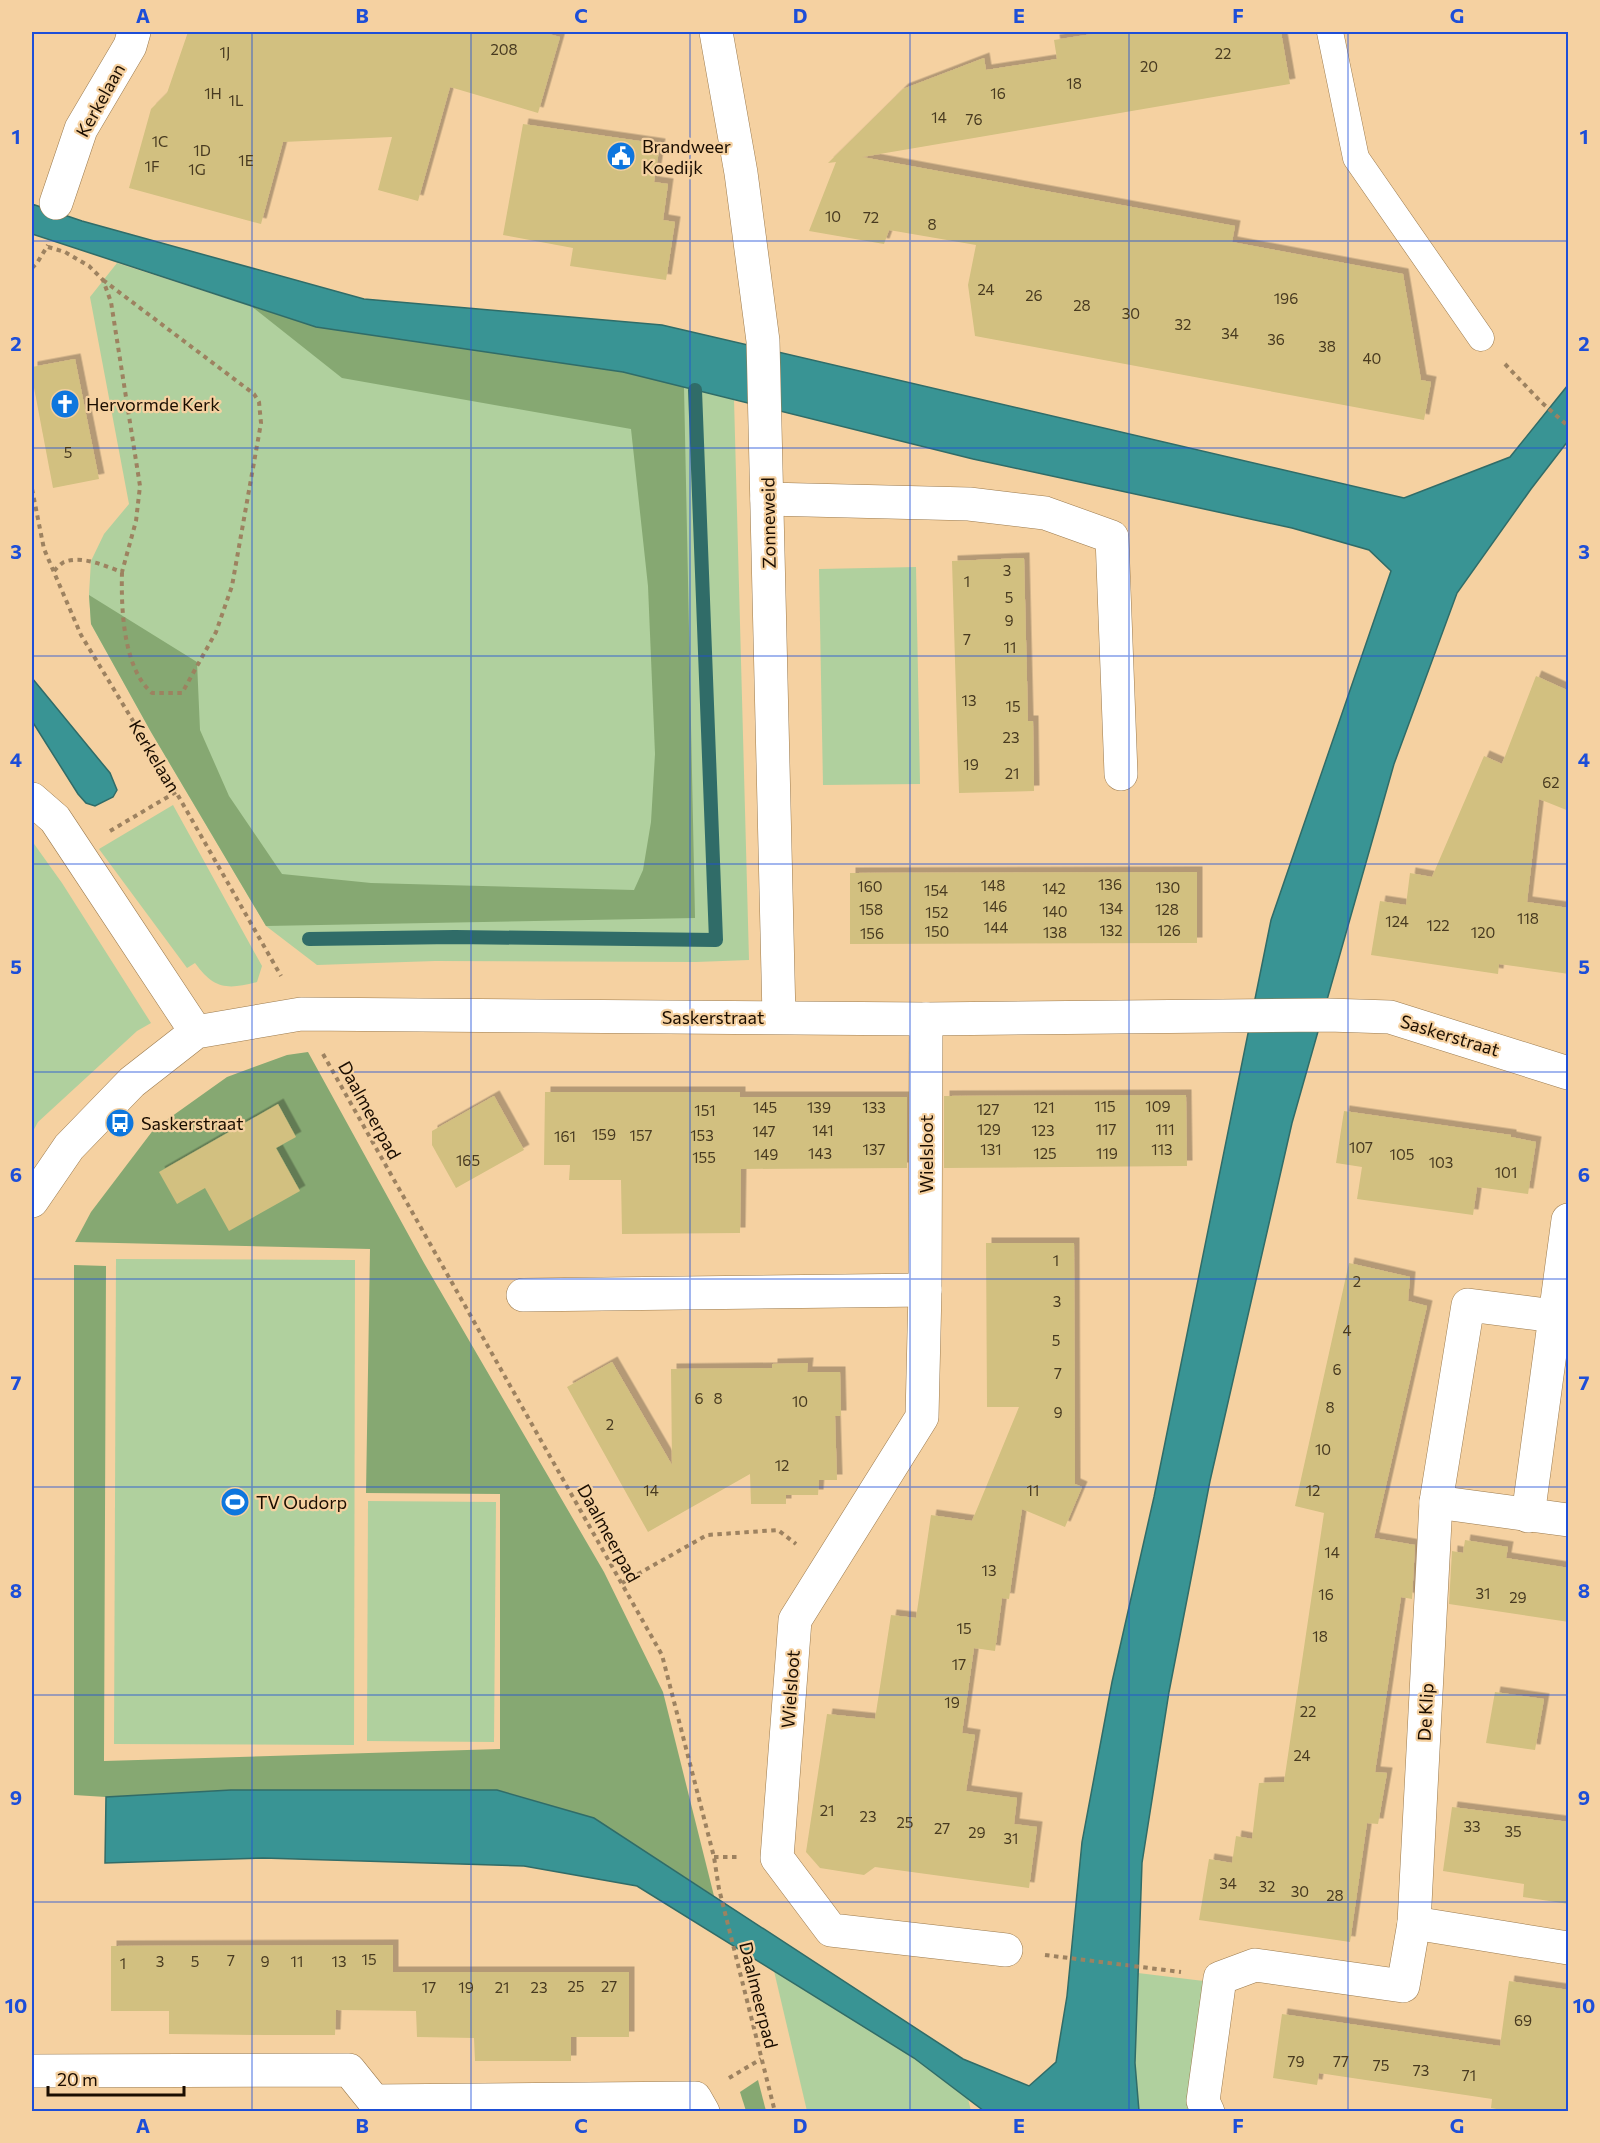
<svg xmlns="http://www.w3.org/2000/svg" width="1600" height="2143" viewBox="0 0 1600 2143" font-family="Commissioner,sans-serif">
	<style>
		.green { fill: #b0d09e }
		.forest { fill: #86a872 }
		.water { fill: #399494; stroke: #306c68; stroke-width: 1.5 }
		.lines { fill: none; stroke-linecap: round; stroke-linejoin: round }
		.stream { stroke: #306c68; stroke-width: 14 }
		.building { fill: #d2c080; filter: url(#shadow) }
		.service-casing { stroke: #9b7a4d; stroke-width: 27 }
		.minor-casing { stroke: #9b7a4d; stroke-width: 34 }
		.path { stroke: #9d8260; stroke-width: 4; stroke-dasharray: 4.5 4.5; stroke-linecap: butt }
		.service { stroke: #fff; stroke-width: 26 }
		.minor { stroke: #fff; stroke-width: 33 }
		.grid { fill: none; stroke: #1d4ed8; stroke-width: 1.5; stroke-opacity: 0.55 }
		.labels { text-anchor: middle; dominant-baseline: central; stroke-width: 4.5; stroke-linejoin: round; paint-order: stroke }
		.number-label { font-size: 15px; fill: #483a20 }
		.street-label { font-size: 18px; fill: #1a0d00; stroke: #f5d1a1 }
		.poi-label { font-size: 18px; fill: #1a0d00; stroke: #f5d1a1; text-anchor: start }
		.neatline { fill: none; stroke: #1d4ed8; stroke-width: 2 }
		.grid-label { font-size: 20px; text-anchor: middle; font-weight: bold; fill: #1d4ed8 }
	</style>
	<defs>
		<filter id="shadow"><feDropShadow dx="5.5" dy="-5.5" stdDeviation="0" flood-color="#0004"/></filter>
	</defs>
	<rect width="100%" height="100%" fill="#f5d1a1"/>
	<!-- green -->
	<g class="green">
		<path d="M117,263L316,327L623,372L734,399L749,960L696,962L435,961L317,965L266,926L151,732L91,624L89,594L91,561L104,534L129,504L90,297Z"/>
		<path d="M916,567L920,784L823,785L819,569Z"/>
		<path d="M173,805L262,966L257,982C227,990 214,989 195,963L187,968L99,849Z"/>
		<path d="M32,841L62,883L151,1023L137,1031L38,1122L32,1133Z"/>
		<path d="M116,1259L355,1260L354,1745L114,1744Z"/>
		<path d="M368,1501L496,1502L494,1742L367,1741Z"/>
		<path d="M774,1971L914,2058L968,2099L971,2111H807Z"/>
		<path d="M1138,1973L1212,1982L1193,2111H1139L1135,2063Z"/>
	</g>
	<!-- forest -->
	<g class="forest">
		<path d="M251,306L317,327L623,372L684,387L695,918L266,926L151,732L91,624L89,595L197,662L200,730L229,796L282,874L371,883L634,890L643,870L651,822L655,754L648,586L631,429L342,378Z"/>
		<path d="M308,1052L424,1263L604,1572L663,1692L714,1896L594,1818L497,1790H231L106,1797L74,1795V1265L106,1266L104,1761L500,1749V1494L366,1493L370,1249L75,1242L91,1212L154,1129L227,1077L287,1055Z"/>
		<path d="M758,2080L766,2111H746L740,2092Z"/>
	</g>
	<!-- water -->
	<g class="water">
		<path d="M32,204L82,221L364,299L662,325L1404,498L1510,457L1568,385V441L1531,489L1457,593L1394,764L1292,1123L1210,1481L1169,1692L1142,1863L1135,2063L1139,2111H984L914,2058L637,1886L524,1866L263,1858L105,1863L106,1797L231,1790H497L594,1818L963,2059L1029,2086L1056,2062L1067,1996L1082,1842L1112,1682L1154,1497L1271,920L1391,571L1369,550L1292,528L973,459L623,372L316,327L32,234Z"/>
		<path d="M32,678L110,773L117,790L113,797L95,806L86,803L78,794L32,721Z"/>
	</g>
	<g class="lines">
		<!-- stream -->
		<path class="stream" d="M309,939L455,937L716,940L695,390"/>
	</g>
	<!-- building -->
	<g class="building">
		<path d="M188,32H541L560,37L538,113L450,87L418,201L378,190L392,137L283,142L261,224L129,188L151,109L167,93Z"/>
		<path d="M1105,32H1281L1290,84L862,157L1235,226L1232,242L1403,274L1421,380L1431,382L1424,420L975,336L968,285L976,245L889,230L884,244L809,231L836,162L828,163L903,89L984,58L986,70L1057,59L1054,40Z"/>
		<path d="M523,124L660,144L654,182L668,184L663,220L675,222L666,280L570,266L573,248L503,235Z"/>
		<path d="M75,359L99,479L53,488L32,377V367Z"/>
		<path d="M1024,558L1028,721H1033L1034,791L959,793L952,561Z"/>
		<path d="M1536,676L1569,691V811L1539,799L1527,902L1569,908V974L1499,964L1498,974L1371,955L1380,901L1406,905L1410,873L1432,877L1484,756L1502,764Z"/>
		<path d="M1197,872V943L850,944V873Z"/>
		<path d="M545,1092H740V1097H907V1168L741,1169L740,1233L622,1234L621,1180H569L570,1165H544Z"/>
		<path d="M1186,1095L1187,1166L944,1168V1096Z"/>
		<path d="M494,1096L524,1150L456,1188L432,1145V1131Z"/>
		<path d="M278,1104L296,1137L276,1148L300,1191L229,1231L205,1188L177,1204L159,1172Z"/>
		<path d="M1344,1111L1511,1135V1137L1536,1142L1528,1194L1477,1187L1473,1215L1357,1199L1362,1167L1336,1163Z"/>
		<path d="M986,1243H1074L1075,1484L1082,1487L1065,1527L1022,1509L1009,1599L1002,1598L995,1651L974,1648L962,1733L975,1735L966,1791L1017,1798L1014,1824L1037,1827L1029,1888L875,1867L864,1875L820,1868L806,1852L827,1714L875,1719L891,1615L916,1618L931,1515L972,1521L1019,1407H987Z"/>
		<path d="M1349,1263L1410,1277L1408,1301L1427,1306L1374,1538L1415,1545L1412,1599L1401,1597L1375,1772L1387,1773L1378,1824L1367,1823L1350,1942L1199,1920L1209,1859L1232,1863L1236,1836L1252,1839L1259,1783L1284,1782L1324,1513L1295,1506Z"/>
		<path d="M612,1362L672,1465L671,1369L772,1368V1364L808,1363L807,1372H840L841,1416H835L837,1480H819L818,1495H786V1504H751L750,1474L648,1532L567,1387Z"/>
		<path d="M1465,1540L1508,1547L1506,1558L1569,1568V1622L1449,1604L1452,1551L1463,1553Z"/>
		<path d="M1495,1692L1544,1699L1535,1750L1486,1743Z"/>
		<path d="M1452,1807L1569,1822V1904L1523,1897L1524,1884L1443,1871Z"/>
		<path d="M393,1945V1972H629V2037H571V2061H475L474,2038L417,2037L416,2011L336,2010L335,2035H266L169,2034V2011H111V1946Z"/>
		<path d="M1509,1981L1569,1990V2112H1514L1491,2108L1492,2099L1319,2073L1317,2085L1273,2078L1282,2014L1500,2046Z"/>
	</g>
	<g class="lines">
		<!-- service casing -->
		<g class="service-casing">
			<path id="service" d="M1330,32L1356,158L1481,338"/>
		</g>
		<!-- minor casing -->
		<g class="minor-casing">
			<g id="minor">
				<path d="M716,32L741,173L763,341L779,1017"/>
				<path d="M56,203L81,129L130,46L134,32"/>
				<path d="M767,499L969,504L1045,513L1112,537L1121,774"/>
				<path d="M32,799L55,819L196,1032"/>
				<path d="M926,1019L925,1290L922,1417L795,1620L777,1858L831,1930L1006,1950"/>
				<path d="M32,1201L69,1147L132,1082L196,1032L301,1014L926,1019L1328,1015L1390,1017L1568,1073"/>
				<path d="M523,1295L925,1290"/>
				<path d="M1436,1502L1568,1520"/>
				<path d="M1528,1516L1568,1220"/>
				<path d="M1414,1923L1568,1948"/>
				<path d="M32,2071L349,2070L374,2101L695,2098L703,2112"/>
				<path d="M1208,2112L1203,2101L1220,1978L1255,1965L1403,1986L1414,1923L1436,1502L1468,1305L1555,1316"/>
			</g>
		</g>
		<!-- path -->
		<g class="path">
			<path d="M48,247L65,252L89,266L103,280L111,302L140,486L136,521L122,572C105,566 82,555 64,562C60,564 56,569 53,572"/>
			<path d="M32,268L37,263L48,245"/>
			<path d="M103,280L254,394L259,402L261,423L232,586L216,632L182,693H152C123,668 121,608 122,572"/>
			<path d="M1505,364L1541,402L1568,426"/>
			<path d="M32,489L44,549L81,635L176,792L281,976"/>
			<path d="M110,831L176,792"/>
			<path d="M323,1054L662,1655L714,1857L719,1889L775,2112"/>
			<path d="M622,1583L707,1535L778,1530L796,1544"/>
			<path d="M714,1857H737"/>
			<path d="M1045,1955L1181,1972"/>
			<path d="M729,2078L761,2059"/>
		</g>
		<!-- service -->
		<use href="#service" class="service"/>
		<!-- minor -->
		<use href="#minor" class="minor"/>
	</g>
	<!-- grid -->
	<path class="grid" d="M252,32V2112M471,32V2112M690,32V2112M910,32V2112M1129,32V2112M1348,32V2112M32,241H1568M32,448H1568M32,656H1568M32,864H1568M32,1072H1568M32,1279H1568M32,1487H1568M32,1695H1568M32,1902H1568"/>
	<!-- icons -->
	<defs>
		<g id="civic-disc" transform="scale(1.5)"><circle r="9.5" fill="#0e76de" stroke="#f5d1a1"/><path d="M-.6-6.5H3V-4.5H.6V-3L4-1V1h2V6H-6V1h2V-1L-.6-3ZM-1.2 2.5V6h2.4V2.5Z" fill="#fff"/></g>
		<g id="church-disc" transform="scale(1.5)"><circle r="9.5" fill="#0e76de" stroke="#f5d1a1"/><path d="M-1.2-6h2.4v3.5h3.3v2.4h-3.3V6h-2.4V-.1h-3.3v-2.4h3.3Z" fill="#fff"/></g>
		<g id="bus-disc" transform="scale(1.5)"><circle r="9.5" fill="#0e76de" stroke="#f5d1a1"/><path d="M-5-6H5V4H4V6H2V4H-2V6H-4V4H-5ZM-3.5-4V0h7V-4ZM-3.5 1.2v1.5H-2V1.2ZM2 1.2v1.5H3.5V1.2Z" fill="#fff"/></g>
		<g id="stadium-disc" transform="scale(1.5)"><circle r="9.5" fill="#0e76de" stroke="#f5d1a1"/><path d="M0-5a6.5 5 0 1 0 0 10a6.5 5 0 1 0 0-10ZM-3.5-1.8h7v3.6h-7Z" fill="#fff"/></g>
	</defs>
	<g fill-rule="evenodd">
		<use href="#civic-disc" x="621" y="156"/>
		<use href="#church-disc" x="65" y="404"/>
		<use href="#bus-disc" x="120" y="1123"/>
		<use href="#stadium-disc" x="235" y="1502"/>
	</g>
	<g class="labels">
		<!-- number labels -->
		<g class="number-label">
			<text x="504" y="49">208</text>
			<text x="225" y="52">1J</text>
			<text x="1223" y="53">22</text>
			<text x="1149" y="66">20</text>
			<text x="1074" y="83">18</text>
			<text x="213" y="93">1H</text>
			<text x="998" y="93">16</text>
			<text x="236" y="100">1L</text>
			<text x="939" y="117">14</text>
			<text x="974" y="119">76</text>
			<text x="160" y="141">1C</text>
			<text x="202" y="150">1D</text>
			<text x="246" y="160">1E</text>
			<text x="152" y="166">1F</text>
			<text x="197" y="169">1G</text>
			<text x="833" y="216">10</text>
			<text x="871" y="217">72</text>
			<text x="932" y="224">8</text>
			<text x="986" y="289">24</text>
			<text x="1034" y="295">26</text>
			<text x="1286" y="298">196</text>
			<text x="1082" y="305">28</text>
			<text x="1131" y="313">30</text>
			<text x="1183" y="324">32</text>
			<text x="1230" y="333">34</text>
			<text x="1276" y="339">36</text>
			<text x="1327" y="346">38</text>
			<text x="1372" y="358">40</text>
			<text x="68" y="452">5</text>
			<text x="1007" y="570">3</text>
			<text x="967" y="581">1</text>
			<text x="1009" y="597">5</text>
			<text x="1009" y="620">9</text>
			<text x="967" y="639">7</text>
			<text x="1010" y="647">11</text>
			<text x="969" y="700">13</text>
			<text x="1013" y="706">15</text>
			<text x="1011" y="737">23</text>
			<text x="971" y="764">19</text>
			<text x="1012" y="773">21</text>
			<text x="1551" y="782">62</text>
			<text x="1110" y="884">136</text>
			<text x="993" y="885">148</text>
			<text x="870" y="886">160</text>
			<text x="1168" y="887">130</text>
			<text x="1054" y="888">142</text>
			<text x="936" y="890">154</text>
			<text x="995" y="906">146</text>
			<text x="1111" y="908">134</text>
			<text x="871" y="909">158</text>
			<text x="1167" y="909">128</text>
			<text x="1055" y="911">140</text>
			<text x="937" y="912">152</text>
			<text x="1528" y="918">118</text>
			<text x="1397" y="921">124</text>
			<text x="1438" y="925">122</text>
			<text x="996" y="927">144</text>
			<text x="1111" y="930">132</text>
			<text x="1169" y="930">126</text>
			<text x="937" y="931">150</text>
			<text x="1055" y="932">138</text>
			<text x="1483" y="932">120</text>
			<text x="872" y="933">156</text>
			<text x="1105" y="1106">115</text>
			<text x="1158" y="1106">109</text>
			<text x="765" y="1107">145</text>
			<text x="819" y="1107">139</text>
			<text x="874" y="1107">133</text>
			<text x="1044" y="1107">121</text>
			<text x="988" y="1109">127</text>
			<text x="705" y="1110">151</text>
			<text x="989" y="1129">129</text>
			<text x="1106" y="1129">117</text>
			<text x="1165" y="1129">111</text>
			<text x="823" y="1130">141</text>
			<text x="1043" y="1130">123</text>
			<text x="764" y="1131">147</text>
			<text x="604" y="1134">159</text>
			<text x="641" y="1135">157</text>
			<text x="702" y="1135">153</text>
			<text x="565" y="1136">161</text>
			<text x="1361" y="1147">107</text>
			<text x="874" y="1149">137</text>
			<text x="991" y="1149">131</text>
			<text x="1162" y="1149">113</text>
			<text x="820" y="1153">143</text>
			<text x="1045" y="1153">125</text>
			<text x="1107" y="1153">119</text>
			<text x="766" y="1154">149</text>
			<text x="1402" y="1154">105</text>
			<text x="704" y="1157">155</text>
			<text x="468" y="1160">165</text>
			<text x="1441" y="1162">103</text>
			<text x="1506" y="1172">101</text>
			<text x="1056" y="1260">1</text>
			<text x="1357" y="1281">2</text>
			<text x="1057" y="1301">3</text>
			<text x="1347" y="1330">4</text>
			<text x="1056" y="1340">5</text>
			<text x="1337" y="1369">6</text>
			<text x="1058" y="1373">7</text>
			<text x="699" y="1398">6</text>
			<text x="718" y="1398">8</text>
			<text x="800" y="1401">10</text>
			<text x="1330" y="1407">8</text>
			<text x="1058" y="1412">9</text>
			<text x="610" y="1424">2</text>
			<text x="1323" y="1449">10</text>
			<text x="782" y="1465">12</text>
			<text x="651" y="1490">14</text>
			<text x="1033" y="1490">11</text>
			<text x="1313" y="1490">12</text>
			<text x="1332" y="1552">14</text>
			<text x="989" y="1570">13</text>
			<text x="1483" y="1593">31</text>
			<text x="1326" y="1594">16</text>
			<text x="1518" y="1597">29</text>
			<text x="964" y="1628">15</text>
			<text x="1320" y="1636">18</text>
			<text x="959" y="1664">17</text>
			<text x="952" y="1702">19</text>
			<text x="1308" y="1711">22</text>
			<text x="1302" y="1755">24</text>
			<text x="827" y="1810">21</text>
			<text x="868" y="1816">23</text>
			<text x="905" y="1822">25</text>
			<text x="1472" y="1826">33</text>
			<text x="942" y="1828">27</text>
			<text x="1513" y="1831">35</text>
			<text x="977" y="1832">29</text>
			<text x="1011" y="1838">31</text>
			<text x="1228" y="1883">34</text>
			<text x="1267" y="1886">32</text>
			<text x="1300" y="1891">30</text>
			<text x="1335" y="1895">28</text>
			<text x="369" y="1959">15</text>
			<text x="231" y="1960">7</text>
			<text x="160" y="1961">3</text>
			<text x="195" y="1961">5</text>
			<text x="265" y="1961">9</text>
			<text x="297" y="1961">11</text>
			<text x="339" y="1961">13</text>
			<text x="123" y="1963">1</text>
			<text x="576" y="1986">25</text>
			<text x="609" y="1986">27</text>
			<text x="429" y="1987">17</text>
			<text x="466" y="1987">19</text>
			<text x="502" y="1987">21</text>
			<text x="539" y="1987">23</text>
			<text x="1523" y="2020">69</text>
			<text x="1296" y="2061">79</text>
			<text x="1341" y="2061">77</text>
			<text x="1381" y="2065">75</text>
			<text x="1421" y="2070">73</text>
			<text x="1469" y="2075">71</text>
		</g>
		<!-- street labels -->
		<g class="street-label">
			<text transform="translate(100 100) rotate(-61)">Kerkelaan</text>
			<text transform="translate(768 523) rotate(-91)">Zonneweid</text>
			<text transform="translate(155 756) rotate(59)">Kerkelaan</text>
			<text x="713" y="1017">Saskerstraat</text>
			<text transform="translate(1450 1035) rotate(17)">Saskerstraat</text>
			<text transform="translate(370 1110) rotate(61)">Daalmeerpad</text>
			<text transform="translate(926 1154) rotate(-90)">Wielsloot</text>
			<text transform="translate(609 1533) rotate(61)">Daalmeerpad</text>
			<text transform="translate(790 1689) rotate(-86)">Wielsloot</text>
			<text transform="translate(1425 1712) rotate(-87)">De Klip</text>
			<text transform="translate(759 1995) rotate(76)">Daalmeerpad</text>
		</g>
		<!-- poi labels -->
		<g class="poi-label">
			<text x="642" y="146">Brandweer<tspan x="642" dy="21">Koedijk</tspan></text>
			<text x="86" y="404">Hervormde Kerk</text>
			<text x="141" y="1123">Saskerstraat</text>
			<text x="256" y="1502">TV Oudorp</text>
		</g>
	</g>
	<!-- border -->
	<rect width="1600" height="2143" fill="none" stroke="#f5d1a1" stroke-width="66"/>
	<!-- scale -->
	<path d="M48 2086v9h136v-9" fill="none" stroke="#1a0d00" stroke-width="3"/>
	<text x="57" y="2086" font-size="18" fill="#1a0d00" stroke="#f5d1a1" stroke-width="4.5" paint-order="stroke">20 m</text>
	<rect x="33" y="33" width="1534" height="2077" class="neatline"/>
	<g class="grid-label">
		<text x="143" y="23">A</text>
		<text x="362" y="23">B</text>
		<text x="581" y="23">C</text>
		<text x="800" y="23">D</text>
		<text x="1019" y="23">E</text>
		<text x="1238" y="23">F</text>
		<text x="1457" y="23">G</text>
		<text x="16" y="144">1</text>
		<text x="1584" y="144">1</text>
		<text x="16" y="351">2</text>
		<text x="1584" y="351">2</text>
		<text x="16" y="559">3</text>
		<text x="1584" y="559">3</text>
		<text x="16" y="767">4</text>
		<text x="1584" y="767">4</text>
		<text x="16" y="974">5</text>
		<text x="1584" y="974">5</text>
		<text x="16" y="1182">6</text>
		<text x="1584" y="1182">6</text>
		<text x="16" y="1390">7</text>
		<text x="1584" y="1390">7</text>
		<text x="16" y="1598">8</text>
		<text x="1584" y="1598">8</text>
		<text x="16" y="1805">9</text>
		<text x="1584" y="1805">9</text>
		<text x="16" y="2013">10</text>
		<text x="1584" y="2013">10</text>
		<text x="143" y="2133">A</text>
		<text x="362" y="2133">B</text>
		<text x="581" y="2133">C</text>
		<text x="800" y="2133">D</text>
		<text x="1019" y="2133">E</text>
		<text x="1238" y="2133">F</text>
		<text x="1457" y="2133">G</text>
	</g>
</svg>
